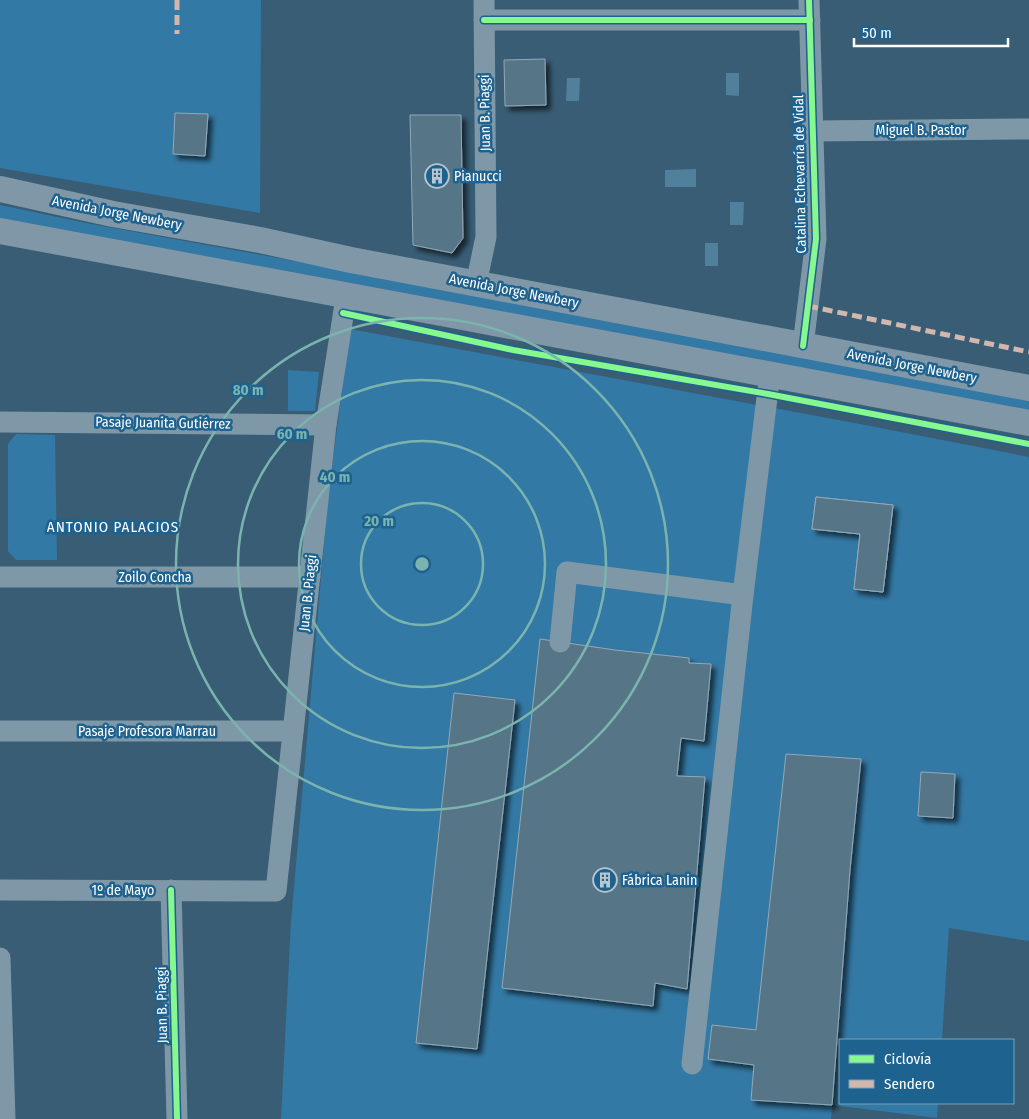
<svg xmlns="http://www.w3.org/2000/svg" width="1029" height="1119" viewBox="0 0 1029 1119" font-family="'Fira Sans Condensed',sans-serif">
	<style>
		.green { fill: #3379a5 }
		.water { fill: #51809d }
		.building { fill: #567487; stroke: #94a9b7; filter: url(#shadow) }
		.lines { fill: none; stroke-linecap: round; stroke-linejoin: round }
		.minor { stroke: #7f98a8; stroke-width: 21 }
		.major { stroke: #7f97a7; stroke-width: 26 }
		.quiet { stroke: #d1b7ad; stroke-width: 5; stroke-dasharray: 10 5; stroke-linecap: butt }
		.cycleway-casing { stroke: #1e628f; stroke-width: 9 }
		.cycleway { stroke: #87f88f; stroke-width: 6 }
		.ring { fill: none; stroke: #7bb4af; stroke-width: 2.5 }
		.labels { text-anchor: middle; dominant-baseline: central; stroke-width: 5; stroke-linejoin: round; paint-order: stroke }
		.street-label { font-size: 14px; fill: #fff; stroke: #1e628f }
		.poi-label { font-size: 14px; fill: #fff; stroke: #1e628f; text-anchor: start }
		.neighbourhood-label { font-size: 15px; letter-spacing: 1px; fill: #fff; stroke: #1e628f }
		.centre { fill: #7bb4af; stroke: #1e628f; stroke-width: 2.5 }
		.ring-label { font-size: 15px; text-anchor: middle; font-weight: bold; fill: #7bb4af; stroke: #1e628f; stroke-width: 5; stroke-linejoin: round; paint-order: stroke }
	</style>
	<defs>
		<filter id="shadow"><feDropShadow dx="4.5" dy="4.5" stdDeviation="2.5" flood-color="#0009"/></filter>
	</defs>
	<rect width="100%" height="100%" fill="#385d75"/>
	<!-- green -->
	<g class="green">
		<path d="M0,0H261L260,213L0,168Z"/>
		<path d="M0,205L86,223L1029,395V414L0,224Z"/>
		<path d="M350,329L865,425L1029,457V941L949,928L942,1040H840V1103H938L937,1118L832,1105L831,1119H281L291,922L328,498Z"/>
		<path d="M288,370L319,372L315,411H288Z"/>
		<path d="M16,434L55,435L57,560H16L8,551V444Z"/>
	</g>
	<!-- water -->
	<g class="water">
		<path d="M726,73H739V96L726,95Z"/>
		<path d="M567,78H580L579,101H566Z"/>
		<path d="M696,169V187H665V170Z"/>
		<path d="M730,202H744L743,225H730Z"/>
		<rect x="705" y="243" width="13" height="23"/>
	</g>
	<!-- building -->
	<g class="building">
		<path d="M545,59L546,105L505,106L504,60Z"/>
		<path d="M175,113L208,114L205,156L173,154Z"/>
		<path d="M410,115H461L463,238L452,253L413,245Z"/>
		<path d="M816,497L893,505L883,592L854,589L860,534L812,529Z"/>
		<path d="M816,497L893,505L883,592L854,589L860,534L812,529Z"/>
		<path d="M540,639L615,650L689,658V663L711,664L704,741L681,738L677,776L705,777L687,989L655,983L653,1006L502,988Z"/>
		<path d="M454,693L515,700L477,1049L416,1043Z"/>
		<path d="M786,754L861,759L850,870L832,1105L751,1100L754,1065L708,1059L712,1025L756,1030Z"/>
		<path d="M921,772L955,774L953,818L918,816Z"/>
	</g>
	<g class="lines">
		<!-- minor -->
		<g class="minor">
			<path d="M484,20H810"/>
			<path d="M813,131L1029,129"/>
			<path d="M476,284L486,237L484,0"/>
			<path d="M803,346L816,239L809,0"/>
			<path d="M0,422L326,425"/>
			<path d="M0,577H310"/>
			<path d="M560,642L567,572L743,595"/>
			<path d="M0,731H293"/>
			<path d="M0,890L276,891L326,425L346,297"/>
			<path d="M171,890L177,1119"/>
			<path d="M0,958L5,1119"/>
			<path d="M692,1064L743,595L770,373"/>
		</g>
		<!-- major -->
		<g class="major">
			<path d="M0,189L113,214L260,240L351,260L1029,388"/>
			<path d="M0,231C343,296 686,357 1029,423"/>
		</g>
		<!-- quiet -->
		<g class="quiet">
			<path d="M177,0V34"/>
			<path d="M808,306L1029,352"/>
		</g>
		<!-- cycleway casing -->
		<g class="cycleway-casing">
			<g id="cycleway">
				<path d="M484,20H810"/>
				<path d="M343,313L513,350L768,394L1029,444"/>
				<path d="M803,346L816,239L809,0"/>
				<path d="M171,890L177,1119"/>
			</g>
		</g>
		<!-- cycleway -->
		<use href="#cycleway" class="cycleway"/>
	</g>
	<!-- distance rings -->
	<g class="ring">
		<circle cx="422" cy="564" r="61"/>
		<circle cx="422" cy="564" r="123"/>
		<circle cx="422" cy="564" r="184"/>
		<circle cx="422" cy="564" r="246"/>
	</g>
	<!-- icons -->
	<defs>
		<g id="building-ring" transform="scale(1.25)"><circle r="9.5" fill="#1e628f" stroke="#b9c6cf" stroke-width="1.5"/><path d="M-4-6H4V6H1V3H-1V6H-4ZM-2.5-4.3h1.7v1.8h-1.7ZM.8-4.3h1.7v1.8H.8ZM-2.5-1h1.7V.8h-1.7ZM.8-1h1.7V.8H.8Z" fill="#b9c6cf"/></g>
	</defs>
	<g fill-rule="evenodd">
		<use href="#building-ring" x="437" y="176"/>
		<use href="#building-ring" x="605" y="880"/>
	</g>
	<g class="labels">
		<!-- street labels -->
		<g class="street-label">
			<text transform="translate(485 113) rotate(-91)">Juan B. Piaggi</text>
			<text x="921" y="130">Miguel B. Pastor</text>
			<text transform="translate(800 174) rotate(-91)">Catalina Echevarría de Vidal</text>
			<text transform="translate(117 213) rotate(11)">Avenida Jorge Newbery</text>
			<text transform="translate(514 291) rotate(11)">Avenida Jorge Newbery</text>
			<text transform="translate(912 366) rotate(11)">Avenida Jorge Newbery</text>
			<text transform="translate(163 423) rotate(1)">Pasaje Juanita Gutiérrez</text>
			<text x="155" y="577">Zoilo Concha</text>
			<text transform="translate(308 593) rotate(-84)">Juan B. Piaggi</text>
			<text x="147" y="731">Pasaje Profesora Marrau</text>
			<text x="123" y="890">1º de Mayo</text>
			<text transform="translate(162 1005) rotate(-91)">Juan B. Piaggi</text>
		</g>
		<!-- poi labels -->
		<g class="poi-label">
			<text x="454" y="176">Pianucci</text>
			<text x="622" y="880">Fábrica Lanin</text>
		</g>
		<!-- neighbourhood labels -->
		<g class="neighbourhood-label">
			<text x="113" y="527">ANTONIO PALACIOS</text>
		</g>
	</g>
	<circle cx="422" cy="564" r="8" class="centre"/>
	<g class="ring-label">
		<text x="248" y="395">80 m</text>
		<text x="292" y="439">60 m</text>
		<text x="335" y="482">40 m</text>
		<text x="379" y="526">20 m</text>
	</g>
	<!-- legend -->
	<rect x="839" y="1039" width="175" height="65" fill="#1e628f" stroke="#78a1bc"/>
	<rect x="849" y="1055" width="25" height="8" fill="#87f88f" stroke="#78a1bc"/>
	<text x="884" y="1064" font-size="15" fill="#ffffff">Ciclovía</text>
	<rect x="849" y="1080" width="25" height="8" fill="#d1b7ad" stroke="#78a1bc"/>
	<text x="884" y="1089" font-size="15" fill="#ffffff">Sendero</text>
	<!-- scale -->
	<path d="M854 38v8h154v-8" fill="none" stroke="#ffffff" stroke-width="2.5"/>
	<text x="862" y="38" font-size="15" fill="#ffffff" stroke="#1e628f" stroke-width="4" paint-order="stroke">50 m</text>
</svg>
